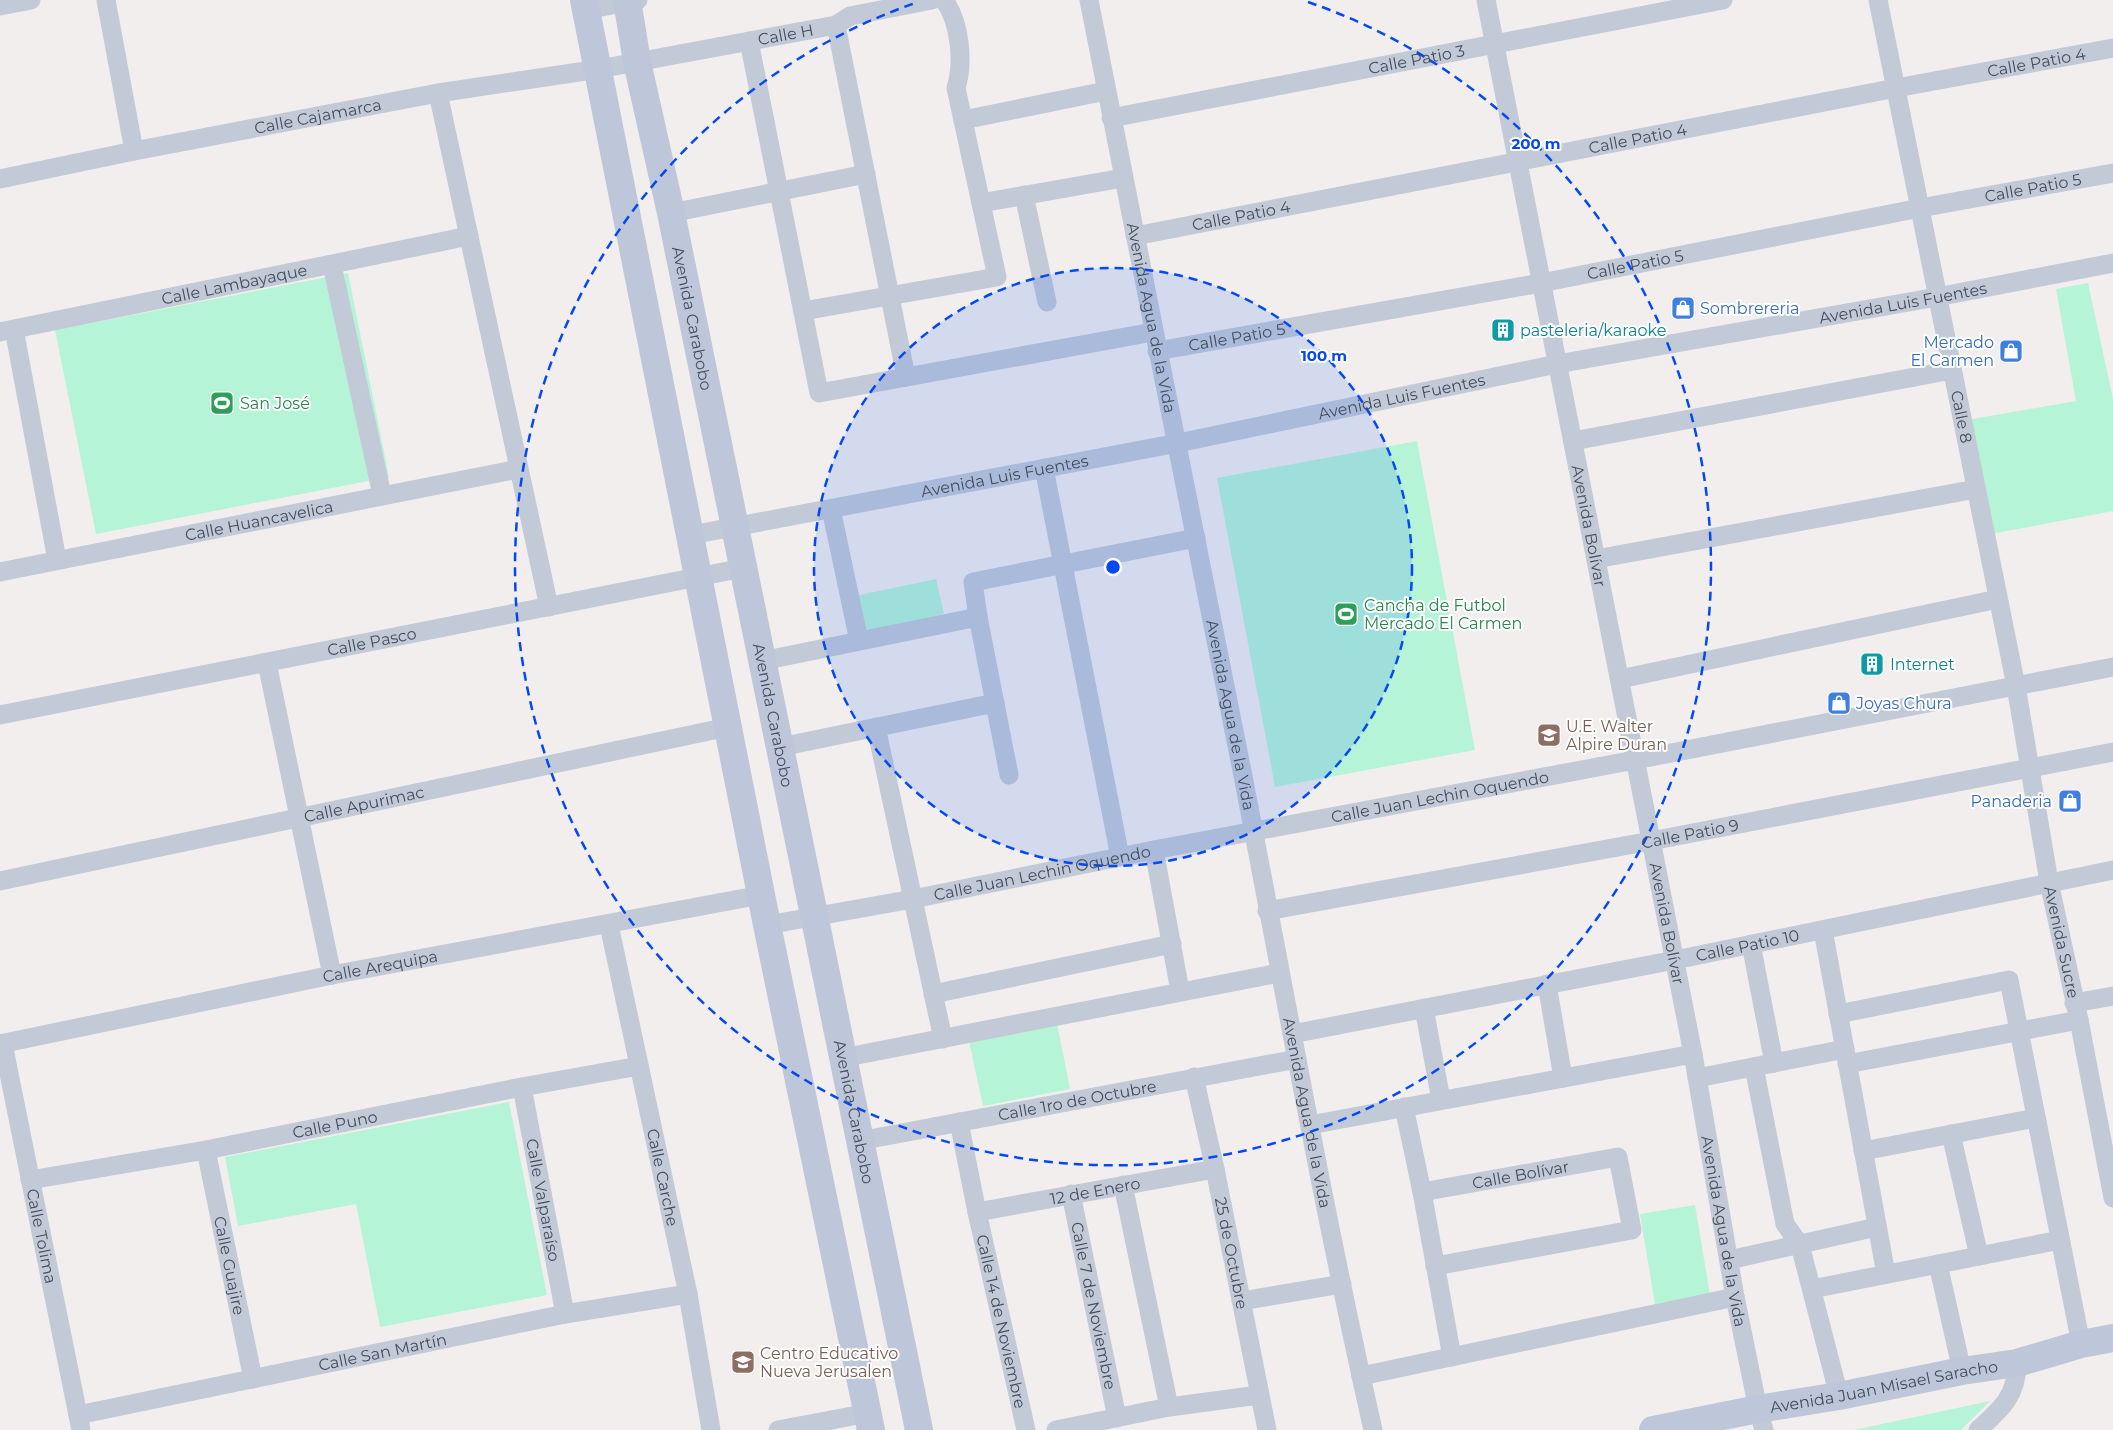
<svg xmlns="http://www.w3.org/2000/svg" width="2113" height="1430" viewBox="0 0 2113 1430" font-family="Montserrat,sans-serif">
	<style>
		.green { fill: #b6f4d8 }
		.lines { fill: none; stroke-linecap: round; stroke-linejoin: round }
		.street { stroke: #c2cad7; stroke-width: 19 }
		.secondary { stroke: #bec7d9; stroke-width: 28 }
		.ring { fill: none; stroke: #0448f4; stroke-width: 2.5; stroke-dasharray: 9 6 }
		.labels { text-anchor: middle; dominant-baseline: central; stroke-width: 4; stroke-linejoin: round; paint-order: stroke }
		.street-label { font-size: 16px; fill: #444d5d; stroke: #fff }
		.shop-label { font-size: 16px; fill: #366cbe; stroke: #fff; text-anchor: start }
		.culture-label { font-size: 16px; fill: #0d838f; stroke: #fff; text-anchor: start }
		.leisure-label { font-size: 16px; fill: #27864d; stroke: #fff; text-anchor: start }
		.education-label { font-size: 16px; fill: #785e54; stroke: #fff; text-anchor: start }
		.centre { fill: #0448f4; stroke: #fff; stroke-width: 2.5 }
		.ring-label { font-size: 15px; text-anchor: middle; font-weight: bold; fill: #0448f4; stroke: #fff; stroke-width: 4; stroke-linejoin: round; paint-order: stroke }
	</style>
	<rect width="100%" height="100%" fill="#f1eeed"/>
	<!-- green -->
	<g class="green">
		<path d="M348,273L389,477L96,534L55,330Z"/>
		<path d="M2088,283L2113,399V511L1991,534L1967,420L2076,401L2056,289Z"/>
		<path d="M1417,441L1475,750L1275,787L1217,478Z"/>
		<path d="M936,579L944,614L863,632L855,596Z"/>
		<path d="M1057,1023L1070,1089L983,1106L969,1041Z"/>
		<path d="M509,1102L547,1295L380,1327L356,1204L238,1226L225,1157Z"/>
		<path d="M1695,1205L1710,1295L1655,1304L1640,1214Z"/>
		<path d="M1990,1401L1961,1430H1854Z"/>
	</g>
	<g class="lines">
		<!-- street -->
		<g class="street">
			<path d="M106,0L134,151"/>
			<path id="s1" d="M1089,0C1139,259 1192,517 1243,776C1285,994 1324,1213 1373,1430"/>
			<path id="s2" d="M1486,0L1693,1054L1735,1297L1758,1409L1764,1430"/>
			<path id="s3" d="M1878,0L2016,686L2049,882L2079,1020L2113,1198"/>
			<path d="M0,6L31,0"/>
			<path d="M586,10L638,0"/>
			<path d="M836,25L906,377"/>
			<path d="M749,41L819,393L1153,332"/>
			<path d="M438,93L549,607"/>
			<path id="s4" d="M1111,118L1723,0"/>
			<path d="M963,120L1106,91"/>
			<path id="s5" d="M0,179L134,151L438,93L599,69L836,25L850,16L932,0"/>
			<path d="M1024,195L1047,302"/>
			<path d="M981,203L1123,178"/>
			<path d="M671,213L866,174"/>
			<path id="s6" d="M1135,236L1896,88L2113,48"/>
			<path d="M332,265L382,495"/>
			<path d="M803,311L997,277L956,88C964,62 960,22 944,0"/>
			<path d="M14,329L57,560"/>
			<path id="s7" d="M0,332L469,236"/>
			<path id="s8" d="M1157,351L1541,283L1920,208L2113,173"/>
			<path d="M1573,441L1952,370"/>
			<path d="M1044,468L1120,857"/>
			<path d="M831,509L859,641"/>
			<path id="s9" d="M691,535L1178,443L1557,364L1937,297L2113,263"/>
			<path d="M1596,559L1976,489"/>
			<path id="s10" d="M0,572L518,469"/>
			<path d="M762,661L978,617"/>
			<path d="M267,663L332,975"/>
			<path d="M1620,679L1998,599"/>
			<path id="s11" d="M0,715L743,568"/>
			<path d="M876,727L943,1039"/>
			<path d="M780,747L995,703"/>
			<path d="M1009,775L978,617L973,582L1196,538"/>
			<path d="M1154,850L1180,991"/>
			<path id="s12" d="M0,881L728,727"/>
			<path id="s13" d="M1267,911L1651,841L2113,752"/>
			<path id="s14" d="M609,925L688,1294L711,1430"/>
			<path id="s15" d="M767,925L913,899L1154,850L1635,760L2113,667"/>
			<path d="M1823,930L1886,1274"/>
			<path d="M1751,944L1774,1063"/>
			<path d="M1547,984L1563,1078"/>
			<path d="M933,994L1172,944"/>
			<path d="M2074,1003L2113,996"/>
			<path d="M1424,1008L1441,1100"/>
			<path d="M1838,1014L2009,980L2081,1344"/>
			<path id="s16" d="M1292,1034L1675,960L2113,870"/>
			<path id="s17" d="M0,1044L332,975L761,895"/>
			<path id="s18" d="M3,1044L81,1430"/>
			<path d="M842,1058L1279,973"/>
			<path d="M1847,1064L2079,1020"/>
			<path d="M1754,1067L1785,1224L1800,1245L1839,1396"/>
			<path id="s19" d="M1194,1077L1215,1169L1267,1430"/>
			<path d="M1697,1078L1845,1049"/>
			<path id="s20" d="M522,1087L565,1314"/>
			<path d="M1404,1107L1422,1192L1452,1357"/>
			<path id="s21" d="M959,1122L977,1212L1026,1430"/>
			<path d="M1310,1125L1693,1054"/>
			<path d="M1951,1134L1979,1256"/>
			<path id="s22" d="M859,1141L1297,1059"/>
			<path id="s23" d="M206,1150L253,1379"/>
			<path d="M1863,1151L2036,1118"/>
			<path id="s24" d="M30,1180L206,1150L522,1087L639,1066"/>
			<path d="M1123,1185L1169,1407"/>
			<path id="s25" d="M1422,1192L1618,1157L1632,1230L1435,1266"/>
			<path id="s26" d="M1071,1194L1117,1418"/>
			<path id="s27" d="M977,1212L1215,1169"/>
			<path d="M1729,1260L1877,1227"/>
			<path d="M1938,1264L1962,1371"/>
			<path d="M1812,1289L2060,1240"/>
			<path d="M1241,1301L1342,1284"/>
			<path d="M1361,1376L1735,1297"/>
			<path id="s28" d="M78,1415L565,1314L688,1294"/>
			<path d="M778,1430L868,1413"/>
			<path d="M1056,1430L1169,1407L1259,1395"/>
			<path d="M1978,1430C2001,1409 2017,1396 2017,1363"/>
		</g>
		<!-- secondary -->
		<g class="secondary">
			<path d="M584,0L767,925L871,1430"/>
			<path id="s29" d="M627,0L637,62L671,213L919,1430"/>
			<path id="s30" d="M1653,1430L1758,1409L1839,1396L1962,1371L2017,1363L2081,1344L2113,1338"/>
		</g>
	</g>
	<!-- distance rings -->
	<circle cx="1113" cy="567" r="299" fill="#0448f4" fill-opacity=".12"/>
	<g class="ring">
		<circle cx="1113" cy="567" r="299"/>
		<path d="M1308 2A598 598 0 1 1 918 2"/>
	</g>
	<!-- icons -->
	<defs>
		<g id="shop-square" transform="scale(1.25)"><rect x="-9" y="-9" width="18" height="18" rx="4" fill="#3f7fe0" stroke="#fff"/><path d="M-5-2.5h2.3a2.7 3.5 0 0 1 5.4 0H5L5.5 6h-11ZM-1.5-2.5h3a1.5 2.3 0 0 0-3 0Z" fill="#fff"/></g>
		<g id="building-square" transform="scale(1.25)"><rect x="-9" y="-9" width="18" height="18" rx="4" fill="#0f9aa8" stroke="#fff"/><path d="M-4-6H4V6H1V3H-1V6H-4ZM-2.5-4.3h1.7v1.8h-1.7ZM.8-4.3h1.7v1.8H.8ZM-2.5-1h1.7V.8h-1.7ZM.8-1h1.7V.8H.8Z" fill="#fff"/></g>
		<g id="stadium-square" transform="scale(1.25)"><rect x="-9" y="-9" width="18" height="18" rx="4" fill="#2e9e5b" stroke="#fff"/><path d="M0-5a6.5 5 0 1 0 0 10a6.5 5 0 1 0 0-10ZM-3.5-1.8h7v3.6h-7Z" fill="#fff"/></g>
		<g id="school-square" transform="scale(1.25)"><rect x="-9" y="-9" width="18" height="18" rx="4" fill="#8d6e63" stroke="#fff"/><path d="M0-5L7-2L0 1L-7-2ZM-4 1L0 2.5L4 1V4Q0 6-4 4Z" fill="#fff"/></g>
	</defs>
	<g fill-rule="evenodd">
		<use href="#shop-square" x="1683" y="308"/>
		<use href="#building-square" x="1503" y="330"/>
		<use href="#shop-square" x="2011" y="351"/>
		<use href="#stadium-square" x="222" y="403"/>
		<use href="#stadium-square" x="1346" y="614"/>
		<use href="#building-square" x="1872" y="664"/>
		<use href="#shop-square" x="1839" y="703"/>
		<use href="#school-square" x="1549" y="735"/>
		<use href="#shop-square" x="2070" y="801"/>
		<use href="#school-square" x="743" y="1362"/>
	</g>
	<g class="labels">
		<!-- street labels -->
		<g class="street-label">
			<text stroke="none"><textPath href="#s5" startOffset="799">Calle H</textPath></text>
			<text stroke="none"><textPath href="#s4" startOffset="311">Calle Patio 3</textPath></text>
			<text stroke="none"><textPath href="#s6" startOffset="918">Calle Patio 4</textPath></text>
			<text stroke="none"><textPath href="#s5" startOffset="324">Calle Cajamarca</textPath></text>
			<text stroke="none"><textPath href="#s6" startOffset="512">Calle Patio 4</textPath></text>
			<text stroke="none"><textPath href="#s8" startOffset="891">Calle Patio 5</textPath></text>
			<text stroke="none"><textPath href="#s6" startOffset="108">Calle Patio 4</textPath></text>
			<text stroke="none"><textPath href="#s8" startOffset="486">Calle Patio 5</textPath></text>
			<text stroke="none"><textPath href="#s7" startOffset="239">Calle Lambayaque</textPath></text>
			<text stroke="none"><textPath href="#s9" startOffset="1234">Avenida Luis Fuentes</textPath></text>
			<text stroke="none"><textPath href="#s29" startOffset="325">Avenida Carabobo</textPath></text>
			<text stroke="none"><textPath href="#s1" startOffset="324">Avenida Agua de la Vida</textPath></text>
			<text stroke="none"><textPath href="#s8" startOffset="81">Calle Patio 5</textPath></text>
			<text stroke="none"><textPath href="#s9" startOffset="724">Avenida Luis Fuentes</textPath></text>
			<text stroke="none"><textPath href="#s3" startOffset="425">Calle 8</textPath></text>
			<text stroke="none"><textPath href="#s9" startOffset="319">Avenida Luis Fuentes</textPath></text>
			<text stroke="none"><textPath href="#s10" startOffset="264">Calle Huancavelica</textPath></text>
			<text stroke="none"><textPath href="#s2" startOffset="536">Avenida Bolívar</textPath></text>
			<text stroke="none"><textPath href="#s11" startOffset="379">Calle Pasco</textPath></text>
			<text stroke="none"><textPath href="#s29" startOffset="730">Avenida Carabobo</textPath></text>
			<text stroke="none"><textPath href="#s1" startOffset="729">Avenida Agua de la Vida</textPath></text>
			<text stroke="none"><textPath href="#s15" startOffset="685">Calle Juan Lechin Oquendo</textPath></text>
			<text stroke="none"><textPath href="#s12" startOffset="372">Calle Apurimac</textPath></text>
			<text stroke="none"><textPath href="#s13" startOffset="430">Calle Patio 9</textPath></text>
			<text stroke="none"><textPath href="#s15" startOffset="280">Calle Juan Lechin Oquendo</textPath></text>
			<text stroke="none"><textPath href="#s2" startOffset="941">Avenida Bolívar</textPath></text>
			<text stroke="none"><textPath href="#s3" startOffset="960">Avenida Sucre</textPath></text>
			<text stroke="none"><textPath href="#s16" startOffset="464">Calle Patio 10</textPath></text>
			<text stroke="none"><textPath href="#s17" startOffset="388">Calle Arequipa</textPath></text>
			<text stroke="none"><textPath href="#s22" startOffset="222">Calle 1ro de Octubre</textPath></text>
			<text stroke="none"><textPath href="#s29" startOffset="1135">Avenida Carabobo</textPath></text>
			<text stroke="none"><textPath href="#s1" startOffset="1134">Avenida Agua de la Vida</textPath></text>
			<text stroke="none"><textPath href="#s24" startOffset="310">Calle Puno</textPath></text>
			<text stroke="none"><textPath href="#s25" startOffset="100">Calle Bolívar</textPath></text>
			<text stroke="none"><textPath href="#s14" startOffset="258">Calle Carche</textPath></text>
			<text stroke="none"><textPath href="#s27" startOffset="120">12 de Enero</textPath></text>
			<text stroke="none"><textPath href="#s20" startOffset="115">Calle Valparaíso</textPath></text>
			<text stroke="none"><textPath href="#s2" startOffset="1254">Avenida Agua de la Vida</textPath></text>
			<text stroke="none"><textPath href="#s18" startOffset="196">Calle Tolima</textPath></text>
			<text stroke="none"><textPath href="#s19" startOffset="180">25 de Octubre</textPath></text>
			<text stroke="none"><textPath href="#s23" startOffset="118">Calle Guajire</textPath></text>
			<text stroke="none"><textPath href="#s26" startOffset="114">Calle 7 de Noviembre</textPath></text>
			<text stroke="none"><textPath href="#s21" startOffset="204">Calle 14 de Noviembre</textPath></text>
			<text stroke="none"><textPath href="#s28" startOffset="311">Calle San Martín</textPath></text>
			<text stroke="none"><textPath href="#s30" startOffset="235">Avenida Juan Misael Saracho</textPath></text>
		</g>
		<!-- shop labels -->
		<g class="shop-label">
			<text x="1700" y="308">Sombrereria</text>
			<text x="1994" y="342" text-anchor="end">Mercado<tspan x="1994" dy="18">El Carmen</tspan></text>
			<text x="1856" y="703">Joyas Chura</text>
			<text x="2052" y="801" text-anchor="end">Panaderia</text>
		</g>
		<!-- culture labels -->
		<g class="culture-label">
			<text x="1520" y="330">pasteleria/karaoke</text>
			<text x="1890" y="664">Internet</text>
		</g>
		<!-- leisure labels -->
		<g class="leisure-label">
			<text x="240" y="403">San José</text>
			<text x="1364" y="605">Cancha de Futbol<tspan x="1364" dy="18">Mercado El Carmen</tspan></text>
		</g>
		<!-- education labels -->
		<g class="education-label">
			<text x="1566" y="726">U.E. Walter<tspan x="1566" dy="18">Alpire Duran</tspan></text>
			<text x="760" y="1353">Centro Educativo<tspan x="760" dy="18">Nueva Jerusalen</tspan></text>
		</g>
	</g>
	<circle cx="1113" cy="567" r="8" class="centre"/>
	<g class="ring-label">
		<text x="1536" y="149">200 m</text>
		<text x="1324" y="361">100 m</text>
	</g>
</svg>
